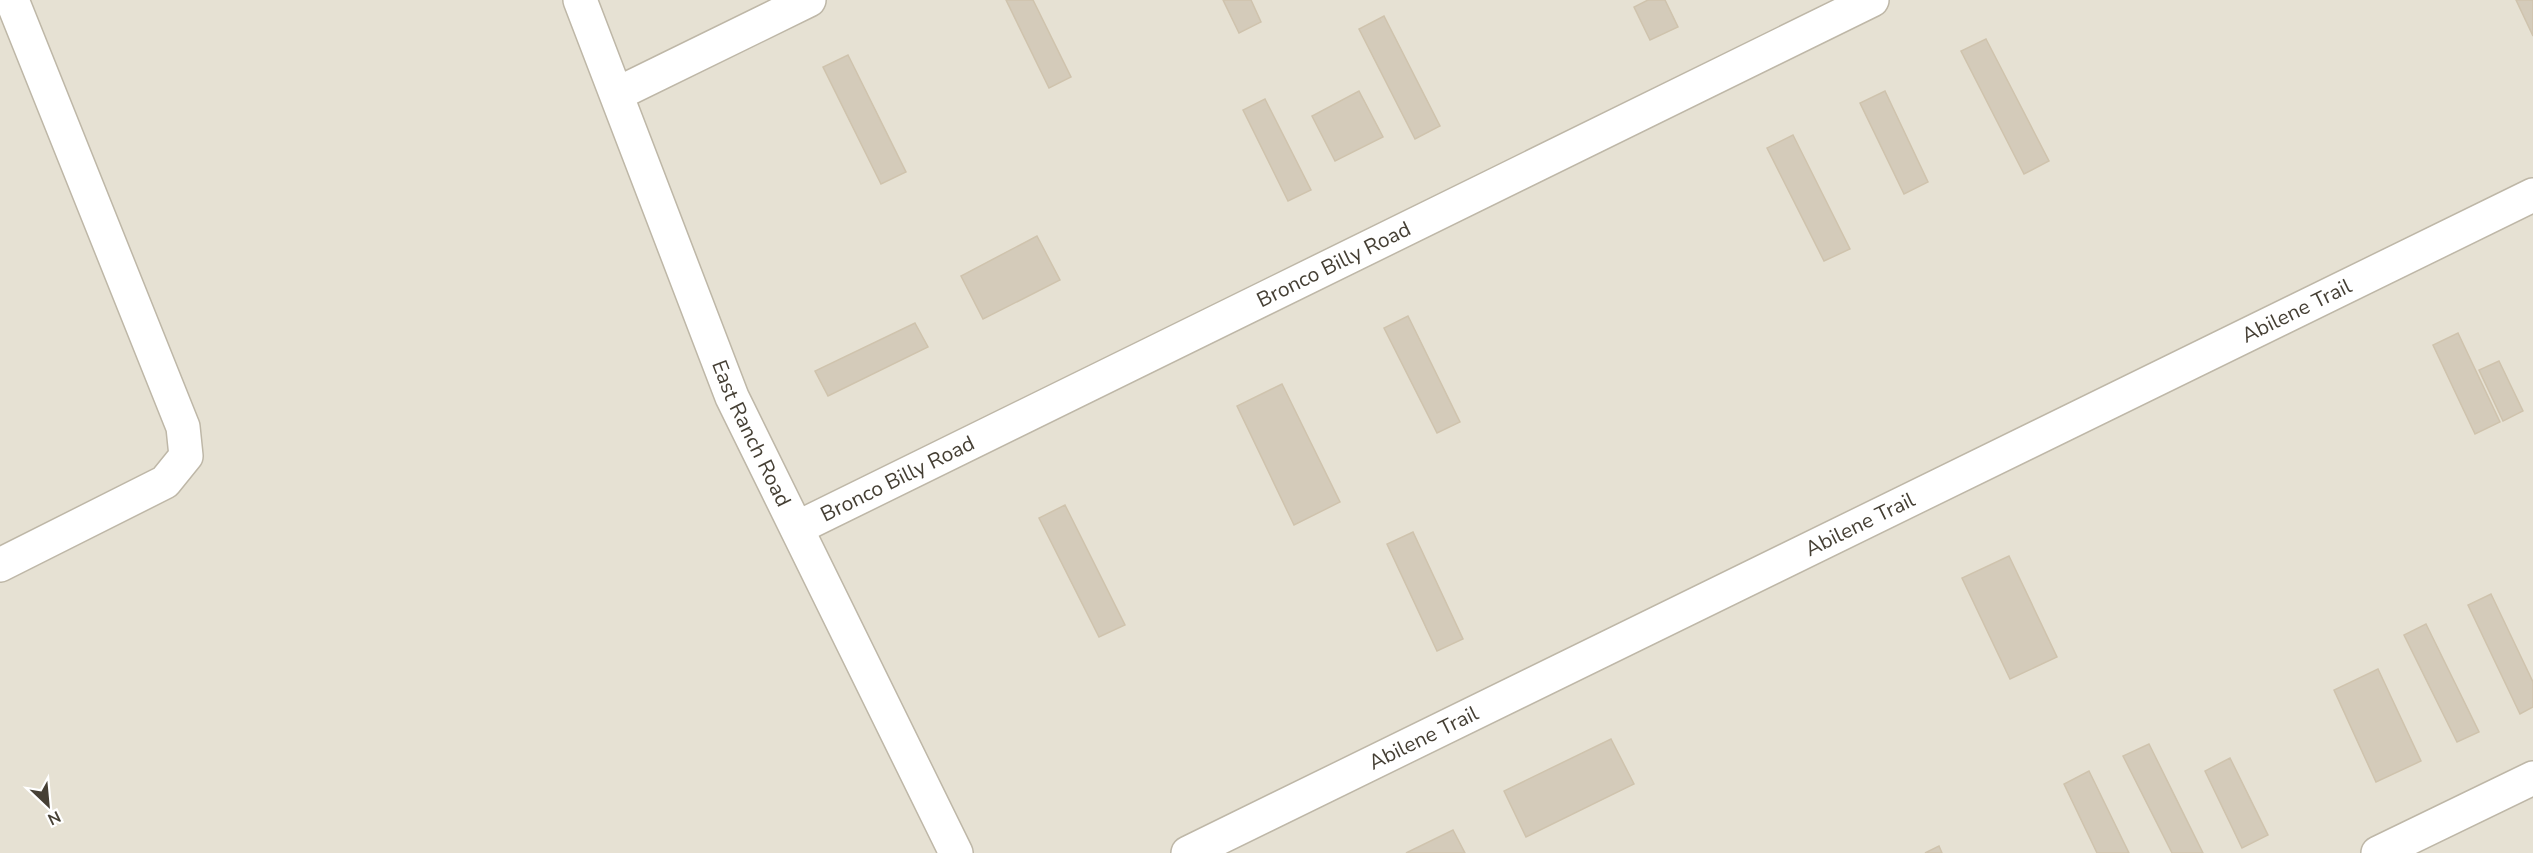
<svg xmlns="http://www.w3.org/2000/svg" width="2533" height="853" viewBox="0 0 2533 853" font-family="'Nunito Sans',sans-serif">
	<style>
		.residential { fill: #e6e1d3 }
		.building { fill: #d4cbba; stroke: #cfc3ad; stroke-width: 1.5 }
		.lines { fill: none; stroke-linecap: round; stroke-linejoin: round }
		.minor-casing { stroke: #beb7a7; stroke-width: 36 }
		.minor { stroke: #fff; stroke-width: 33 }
		.labels { text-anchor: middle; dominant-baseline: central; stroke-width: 4.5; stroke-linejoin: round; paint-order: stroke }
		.street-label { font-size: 21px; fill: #453f34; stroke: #fff }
	</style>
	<rect width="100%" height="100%" fill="#f2efe5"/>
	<!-- residential -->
	<rect class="residential" x="0" y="0" width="2533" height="853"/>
	<!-- building -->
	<g class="building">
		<path d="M1006,0H1033L1071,77L1049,88Z"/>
		<path d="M1223,0H1251L1261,22L1239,33Z"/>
		<path d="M1648,0H1665L1678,27L1650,40L1634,7Z"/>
		<path d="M2516,0H2533V36Z"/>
		<path d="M1384,16L1440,126L1415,139L1359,29Z"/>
		<path d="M1986,39L2049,161L2024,174L1961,51Z"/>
		<path d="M848,55L906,172L881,184L823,67Z"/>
		<path d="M1359,91L1383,137L1335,161L1312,116Z"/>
		<path d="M1885,91L1928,182L1904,194L1860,103Z"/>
		<path d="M1265,99L1311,190L1288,201L1243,110Z"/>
		<path d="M1793,135L1850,249L1824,261L1767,148Z"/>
		<path d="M1037,236L1060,280L983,319L961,276Z"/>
		<path d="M1408,316L1460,422L1437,433L1384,328Z"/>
		<path d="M915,323L928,347L828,396L815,371Z"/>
		<path d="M2458,333L2500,422L2475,434L2433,345Z"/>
		<path d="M2499,361L2523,411L2503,421L2479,370Z"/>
		<path d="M1282,384L1340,502L1294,525L1237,406Z"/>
		<path d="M1065,505L1125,625L1099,637L1039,518Z"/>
		<path d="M1413,532L1463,639L1437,651L1387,544Z"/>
		<path d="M2009,556L2057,657L2010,679L1962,578Z"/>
		<path d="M2491,594L2533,682V707L2520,714L2468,605Z"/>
		<path d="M2426,624L2479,732L2457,742L2404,635Z"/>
		<path d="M2378,669L2421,761L2376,782L2334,690Z"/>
		<path d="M1611,739L1634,784L1526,837L1504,791Z"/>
		<path d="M2149,744L2203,853H2172L2123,756Z"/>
		<path d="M2230,758L2268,835L2242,848L2205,771Z"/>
		<path d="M2089,771L2129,853H2097L2064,784Z"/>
		<path d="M1453,830L1465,853H1406Z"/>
		<path d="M1939,846L1942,853H1925Z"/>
	</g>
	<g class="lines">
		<!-- minor casing -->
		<g class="minor-casing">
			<g id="minor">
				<path id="s1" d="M580,0L732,397L956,853"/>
				<path d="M617,94L809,0"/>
				<path id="s2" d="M797,528L1872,0"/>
				<path d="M0,565L165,482L186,456L183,427L12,0"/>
				<path id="s3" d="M1188,853L2533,195"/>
				<path d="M2378,853L2533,778"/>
			</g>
		</g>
		<!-- minor -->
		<use href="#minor" class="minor"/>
	</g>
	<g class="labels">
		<!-- street labels -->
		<g class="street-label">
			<text stroke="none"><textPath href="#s2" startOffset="598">Bronco Billy Road</textPath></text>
			<text stroke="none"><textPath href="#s3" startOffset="1234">Abilene Trail</textPath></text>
			<text stroke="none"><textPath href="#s1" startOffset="466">East Ranch Road</textPath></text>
			<text stroke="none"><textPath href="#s2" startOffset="112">Bronco Billy Road</textPath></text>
			<text stroke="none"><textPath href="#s3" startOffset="748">Abilene Trail</textPath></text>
			<text stroke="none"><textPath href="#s3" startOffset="262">Abilene Trail</textPath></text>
		</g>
	</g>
	<!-- north arrow -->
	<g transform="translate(48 805) rotate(154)" stroke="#ffffff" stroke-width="4.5" paint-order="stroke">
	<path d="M0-4.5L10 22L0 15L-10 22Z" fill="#453f34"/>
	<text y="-9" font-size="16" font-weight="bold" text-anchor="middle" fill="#453f34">N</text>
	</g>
</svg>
